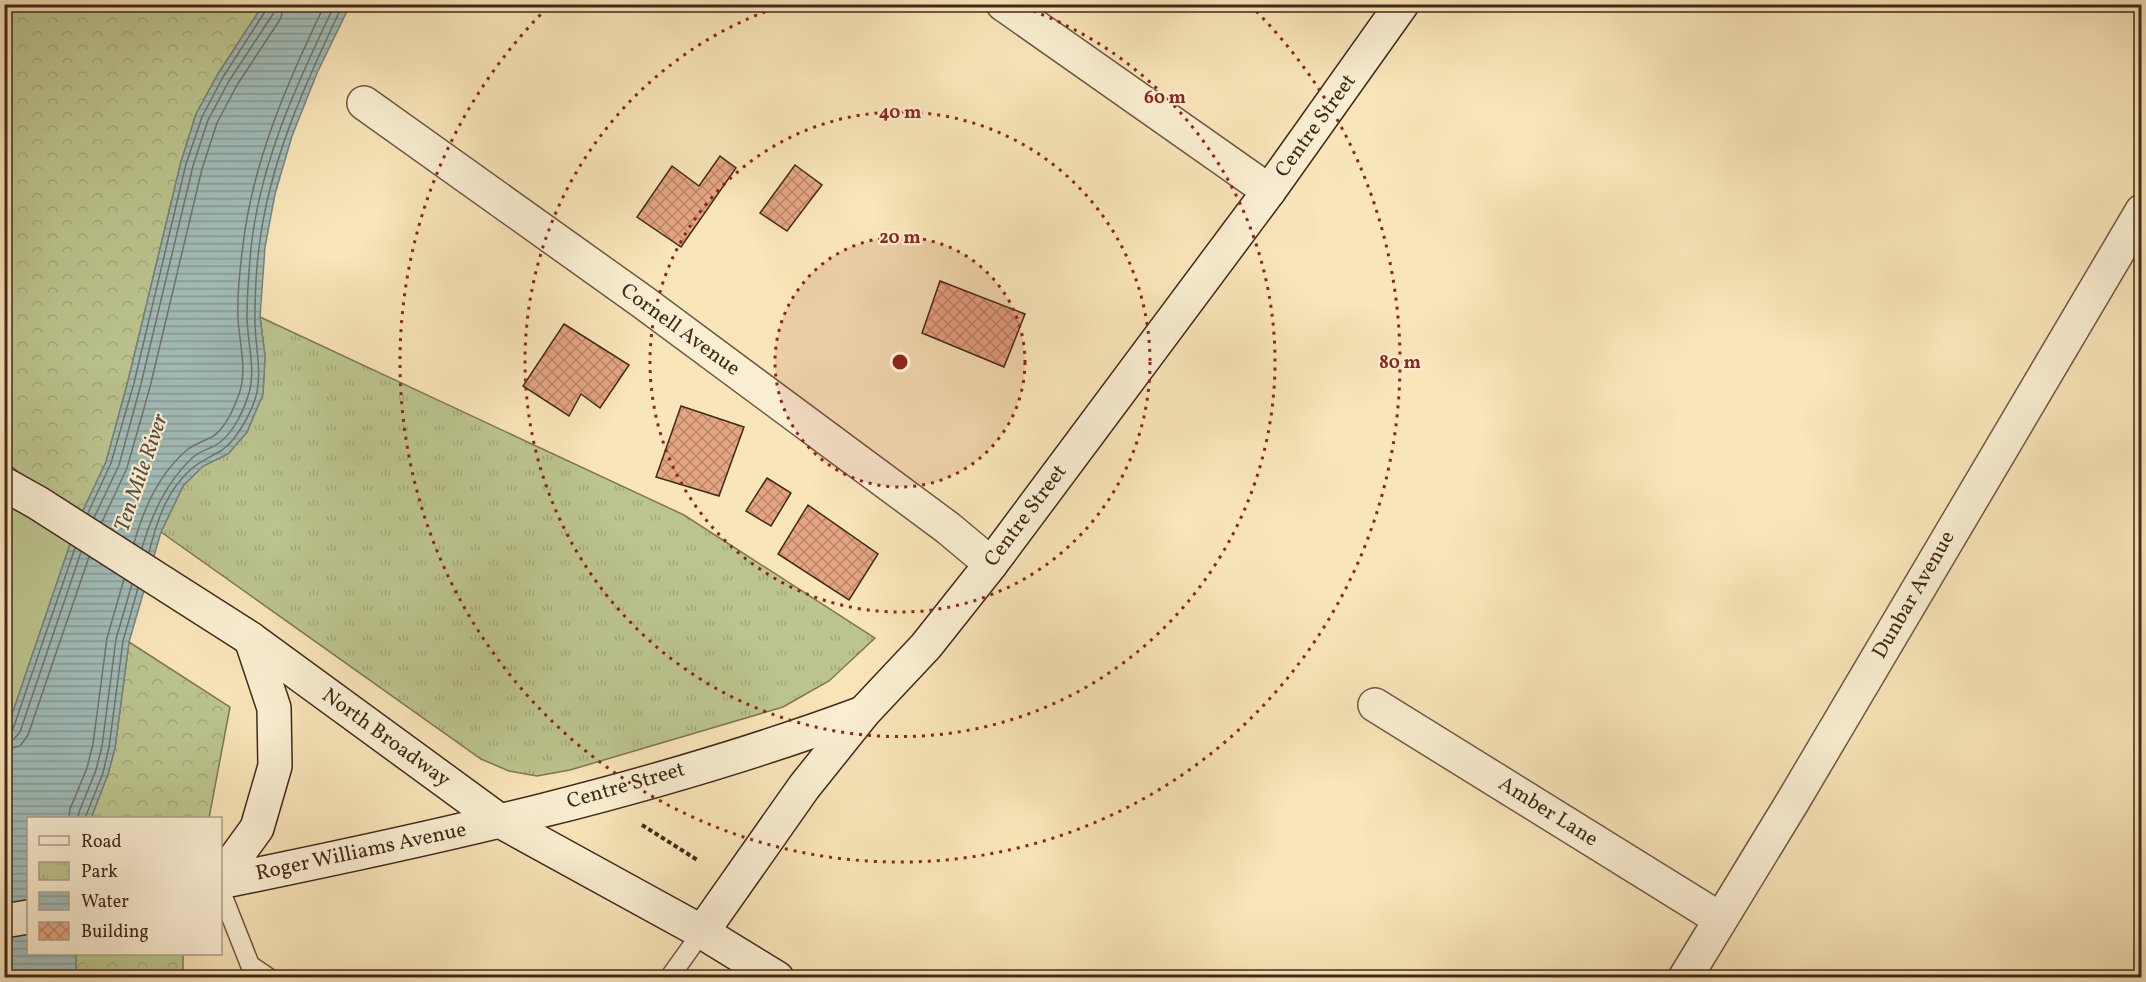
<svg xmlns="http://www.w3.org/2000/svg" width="2146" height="982" viewBox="0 0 2146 982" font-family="Vollkorn,serif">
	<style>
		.grass { fill: #bcc590; stroke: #7e7754; stroke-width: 1.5 }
		.forest { fill: url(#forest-crowns); stroke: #7e7754; stroke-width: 1.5 }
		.park { fill: url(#park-tufts); stroke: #7e7754; stroke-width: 1.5 }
		.water { fill: url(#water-rules); stroke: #7b8279; stroke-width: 1.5 }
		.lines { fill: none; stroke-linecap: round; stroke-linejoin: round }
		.shore { stroke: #717369; stroke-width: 1.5 }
		.building { fill: url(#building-cross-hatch); stroke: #412919; stroke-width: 1.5 }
		.lane-casing { stroke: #6f5841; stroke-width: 21 }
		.street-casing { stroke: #6f5841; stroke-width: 36 }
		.secondary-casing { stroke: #412919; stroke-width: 36 }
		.path { stroke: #412919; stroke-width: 4; stroke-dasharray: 4.5 3; stroke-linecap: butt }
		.lane { stroke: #faeed2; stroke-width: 18 }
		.street { stroke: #faeed2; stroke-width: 33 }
		.secondary { stroke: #faeed2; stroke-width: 33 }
		.ring { fill: none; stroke: #8f2418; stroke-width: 3; stroke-dasharray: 3 6 }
		.labels { text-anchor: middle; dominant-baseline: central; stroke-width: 4.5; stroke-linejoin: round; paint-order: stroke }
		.street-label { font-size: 21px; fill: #412919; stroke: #faeed2 }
		.water-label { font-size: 22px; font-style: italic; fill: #594e41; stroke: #faeed2 }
		.centre { fill: #8f2418; stroke: #faeed2; stroke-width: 3 }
		.ring-label { font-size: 18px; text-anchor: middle; font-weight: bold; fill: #8f2418; stroke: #faeed2; stroke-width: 4.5; stroke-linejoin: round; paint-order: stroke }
	</style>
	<defs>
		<pattern id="forest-crowns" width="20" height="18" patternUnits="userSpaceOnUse" patternTransform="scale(1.5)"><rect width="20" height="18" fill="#bcc590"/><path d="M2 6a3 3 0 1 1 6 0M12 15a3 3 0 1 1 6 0" fill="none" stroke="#a3a97c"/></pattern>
		<pattern id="park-tufts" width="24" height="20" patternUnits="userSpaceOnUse" patternTransform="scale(1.5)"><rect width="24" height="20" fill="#bcc590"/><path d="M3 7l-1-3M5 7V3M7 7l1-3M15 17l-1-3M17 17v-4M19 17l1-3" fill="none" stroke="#a3a97c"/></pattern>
		<pattern id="water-rules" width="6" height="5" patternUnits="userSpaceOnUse" patternTransform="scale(1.5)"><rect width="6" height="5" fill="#a1bdb9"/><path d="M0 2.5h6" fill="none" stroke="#859a96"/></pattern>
		<pattern id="building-cross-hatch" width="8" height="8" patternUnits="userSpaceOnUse" patternTransform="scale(1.5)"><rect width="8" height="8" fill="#e4a582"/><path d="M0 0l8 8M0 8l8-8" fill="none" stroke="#ba866a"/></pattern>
	</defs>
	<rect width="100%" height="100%" fill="#f8e5b9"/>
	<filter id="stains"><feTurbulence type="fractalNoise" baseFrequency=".00333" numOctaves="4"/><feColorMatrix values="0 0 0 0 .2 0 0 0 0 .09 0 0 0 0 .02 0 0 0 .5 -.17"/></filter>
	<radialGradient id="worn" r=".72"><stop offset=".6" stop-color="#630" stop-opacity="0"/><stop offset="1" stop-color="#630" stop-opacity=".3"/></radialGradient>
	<!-- grass -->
	<path class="grass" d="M5,461L78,521L5,735Z"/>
	<!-- forest -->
	<g class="forest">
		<path d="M11,5H263L218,74L196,114L181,162L128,381L106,462L78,521L5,461L4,24Z"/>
		<path d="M129,642L230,707L209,818H91L108,774L115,748Z"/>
		<path d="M76,954H183V977L76,978Z"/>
	</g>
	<!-- park -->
	<path class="park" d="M260,317L684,515L875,638L829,681L783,707L570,770L537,776L509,771L481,759L161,532L183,486L203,466L228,454L247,432L263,394L265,356Z"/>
	<!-- water -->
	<path class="water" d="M263,5H350L317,73L292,136L275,194L265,247L260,317L265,356L263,394L247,432L228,454L203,466L183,486L161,532L129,642L115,748L108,774L91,818H28V954H76V977L5,978V735L78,521L106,462L128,381L181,162L196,114L218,74Z"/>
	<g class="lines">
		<!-- shore -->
		<g class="shore">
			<path d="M88,513L111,463L134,383L186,164L202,117L223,77L266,10L267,4"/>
			<path d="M94,518L119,465L141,384L193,166L208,120L229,81L273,14L275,4"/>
			<path d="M102,522L127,468L150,387L202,169L217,123L237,85L281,18L284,4"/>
			<path d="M134,543C144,508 159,473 188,449C195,444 204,441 212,437C226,428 235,406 240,391C247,368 239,341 238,318C237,295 240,268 243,245C253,160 288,81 325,4"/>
			<path d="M142,548C152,514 166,483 192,458C199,451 211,449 219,443C234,432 244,410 249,393C256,368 247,341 247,316C247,293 249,270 251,248C260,162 298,81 335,4"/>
			<path d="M149,552C155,529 163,501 179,482C194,463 204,461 222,450C237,440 253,410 257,392C262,367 254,341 255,316C255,293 256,270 259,248C269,161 306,82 343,4"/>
			<path d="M4,734L10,733L13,729L75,548"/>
			<path d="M4,741L13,740L20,732L81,552"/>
			<path d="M4,750L20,746L28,735L89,557"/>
			<path d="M69,818L70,809L87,768L93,744L107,638L124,579"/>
			<path d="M78,818L79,812L96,770L102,746L116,639L132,584"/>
			<path d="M85,818L103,773L109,747L123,641L138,588"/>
		</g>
	</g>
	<!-- building -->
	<g class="building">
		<path d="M720,156L736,168L681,247L637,217L672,166L699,186Z"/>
		<path d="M795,165L822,185L787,231L760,213Z"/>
		<path d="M940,281L1025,314L1004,367L922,333Z"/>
		<path d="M564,324L629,365L600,408L581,394L569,416L523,386Z"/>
		<path d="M681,406L744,427L719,496L656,477Z"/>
		<path d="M767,478L791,493L771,526L746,511Z"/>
		<path d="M808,505L878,554L849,600L778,554Z"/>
	</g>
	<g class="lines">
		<!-- lane casing -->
		<g class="lane-casing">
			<g id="lane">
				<path d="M220,889L250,965L269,978"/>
				<path d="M669,978L702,932"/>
			</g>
		</g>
		<!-- street casing -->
		<g class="street-casing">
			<g id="street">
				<path d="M1003,4L1269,191"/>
				<path d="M364,103L643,302L948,528L991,564"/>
				<path d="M1375,705L1720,919"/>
				<path d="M1685,978L1793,801L2142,211"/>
			</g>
		</g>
		<!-- secondary casing -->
		<g class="secondary-casing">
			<g id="secondary">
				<path d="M4,484L38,503L251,639L500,821L702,932L777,978"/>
				<path d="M220,879L257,828L275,766L274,708L251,639"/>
				<path d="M220,882C437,838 655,790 863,713"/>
				<path d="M4,921L28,917"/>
				<path d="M702,932L804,787L864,712L926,646L991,564L1269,191L1402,4"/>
			</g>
		</g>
		<!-- path -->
		<path class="path" d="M642,825L699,861"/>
		<!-- lane -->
		<use href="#lane" class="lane"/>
		<!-- street -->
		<use href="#street" class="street"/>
		<!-- secondary -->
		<use href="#secondary" class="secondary"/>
	</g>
	<!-- distance rings -->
	<circle cx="900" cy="362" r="125" fill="#8f2418" fill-opacity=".12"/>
	<g class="ring">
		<circle cx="900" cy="362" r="125"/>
		<circle cx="900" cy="362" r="250"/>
		<path d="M1016 5A375 375 0 1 1 784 5"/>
		<path d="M1250 5A500 500 0 1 1 550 5"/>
	</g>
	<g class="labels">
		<!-- street labels -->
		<g class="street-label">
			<text transform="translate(1316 126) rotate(-54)">Centre Street</text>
			<text transform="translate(680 330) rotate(36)">Cornell Avenue</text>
			<text transform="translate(1026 516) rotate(-53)">Centre Street</text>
			<text transform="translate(1914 595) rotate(-60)">Dunbar Avenue</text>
			<text transform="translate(386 738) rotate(36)">North Broadway</text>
			<text transform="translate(626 786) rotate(-16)">Centre Street</text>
			<text transform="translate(1548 812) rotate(32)">Amber Lane</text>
			<text transform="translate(361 852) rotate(-12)">Roger Williams Avenue</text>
		</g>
		<!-- water labels -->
		<g class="water-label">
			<text transform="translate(142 473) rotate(-71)">Ten Mile River</text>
		</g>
	</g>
	<circle cx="900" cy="362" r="9" class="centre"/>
	<g class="ring-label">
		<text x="1165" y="103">60 m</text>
		<text x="900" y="118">40 m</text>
		<text x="900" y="243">20 m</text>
		<text x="1400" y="368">80 m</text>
	</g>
	<!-- margin -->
	<rect width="2146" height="982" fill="none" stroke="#f8e5b9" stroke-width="24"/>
	<rect x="6" y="6" width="2134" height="970" fill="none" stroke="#412919" stroke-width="3"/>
	<rect x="12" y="12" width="2122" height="958" fill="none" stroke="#412919" stroke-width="1.5"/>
	<!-- legend -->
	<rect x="27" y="817" width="195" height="138" fill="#faeed2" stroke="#b09f88" stroke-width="1.5"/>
	<rect x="39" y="836" width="30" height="9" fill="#faeed2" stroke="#b09f88" stroke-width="1.5"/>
	<text x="81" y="847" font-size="18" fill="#412919">Road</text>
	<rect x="39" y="862" width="30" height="18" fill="url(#park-tufts)" stroke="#b09f88" stroke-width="1.5"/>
	<text x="81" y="877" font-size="18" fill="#412919">Park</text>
	<rect x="39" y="892" width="30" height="18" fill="url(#water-rules)" stroke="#b09f88" stroke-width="1.5"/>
	<text x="81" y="907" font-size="18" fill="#412919">Water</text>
	<rect x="39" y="922" width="30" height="18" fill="url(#building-cross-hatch)" stroke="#b09f88" stroke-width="1.5"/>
	<text x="81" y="937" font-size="18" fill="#412919">Building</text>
	<rect width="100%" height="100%" filter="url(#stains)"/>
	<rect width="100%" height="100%" fill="url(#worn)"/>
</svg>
